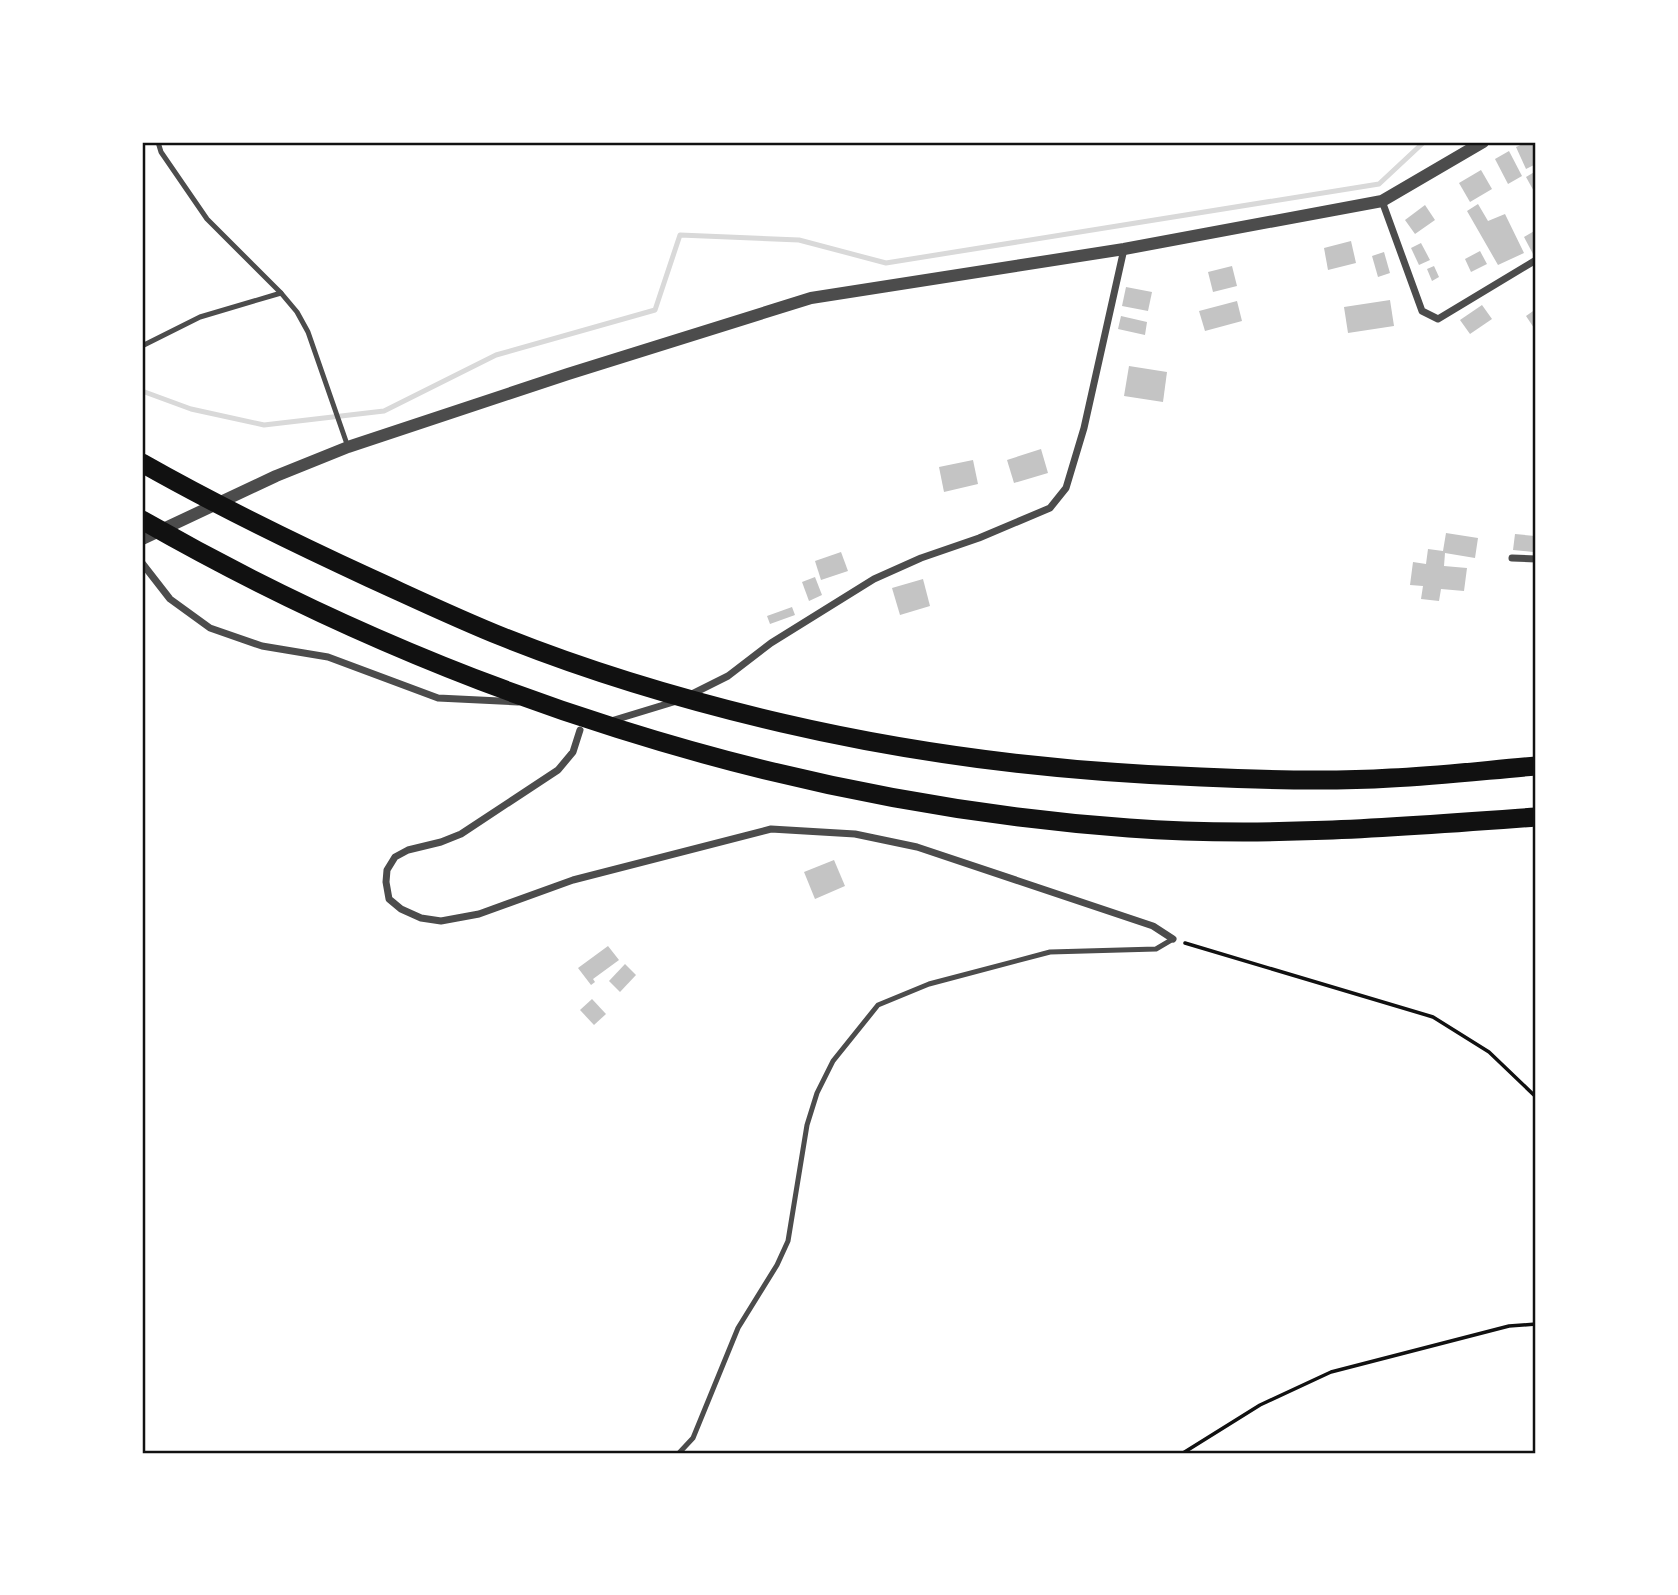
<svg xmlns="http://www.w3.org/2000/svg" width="1678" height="1595" viewBox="0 0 1678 1595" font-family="'Public Sans',sans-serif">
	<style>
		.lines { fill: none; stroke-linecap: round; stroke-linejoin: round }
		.stream { stroke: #d9d9d9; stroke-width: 5 }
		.building { fill: #c4c4c4 }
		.path { stroke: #111; stroke-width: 3.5 }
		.service { stroke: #4c4c4c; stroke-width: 5 }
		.minor { stroke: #4c4c4c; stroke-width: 7 }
		.tertiary { stroke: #4c4c4c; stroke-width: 12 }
		.motorway { stroke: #111; stroke-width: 19 }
		.neatline { fill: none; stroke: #111; stroke-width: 2.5 }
	</style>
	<rect width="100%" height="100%" fill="#fff"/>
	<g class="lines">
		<!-- stream -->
		<path class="stream" d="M142,391L191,409L264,425L384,411L496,355L655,310L680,235L799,240L886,263L1379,184L1424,142"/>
	</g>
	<!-- building -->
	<g class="building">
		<path d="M1527,142H1536V164L1526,169L1516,147Z"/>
		<path d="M1509,151L1522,176L1508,184L1495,159Z"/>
		<path d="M1481,170L1492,189L1470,202L1459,183Z"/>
		<path d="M1536,171V195L1526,177Z"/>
		<path d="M1478,204L1488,221L1505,214L1524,253L1498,265L1467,211Z"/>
		<path d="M1425,205L1435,220L1415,234L1405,220Z"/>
		<path d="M1536,230V252L1533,254L1524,237Z"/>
		<path d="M1351,241L1356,263L1328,270L1324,248Z"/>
		<path d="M1421,243L1430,260L1419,265L1411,248Z"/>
		<path d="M1480,251L1487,264L1471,272L1465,259Z"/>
		<path d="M1384,252L1390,273L1378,277L1372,256Z"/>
		<path d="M1232,266L1237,286L1213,292L1208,272Z"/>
		<path d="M1434,266L1439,277L1432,281L1427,269Z"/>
		<path d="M1126,287L1152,292L1148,311L1122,306Z"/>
		<path d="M1390,300L1394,326L1348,333L1344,307Z"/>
		<path d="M1237,301L1242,321L1205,331L1199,311Z"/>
		<path d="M1482,305L1492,319L1470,334L1460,320Z"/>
		<path d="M1536,309V331L1526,316Z"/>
		<path d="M1121,316L1147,322L1145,335L1118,329Z"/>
		<path d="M1129,366L1167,372L1163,402L1124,396Z"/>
		<path d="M1041,449L1048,473L1014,483L1007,460Z"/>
		<path d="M973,460L978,484L944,492L939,467Z"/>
		<path d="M1446,533L1478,538L1475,558L1445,553L1444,566L1467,568L1464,591L1441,589L1439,601L1421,599L1423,586L1410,585L1413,562L1426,564L1428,549L1443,551Z"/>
		<path d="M1515,534L1535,536L1533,552L1513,550Z"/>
		<path d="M841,552L848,571L821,580L815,561Z"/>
		<path d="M815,577L822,595L809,601L802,582Z"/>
		<path d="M923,579L930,606L900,615L892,588Z"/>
		<path d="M792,607L795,615L770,624L767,616Z"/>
		<path d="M834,860L845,886L815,899L804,872Z"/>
		<path d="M608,946L619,960L593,979L595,982L591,985L578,968Z"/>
		<path d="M625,964L636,975L620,992L609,981Z"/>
		<path d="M592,999L606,1014L594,1025L580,1010Z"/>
	</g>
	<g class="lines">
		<!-- path -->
		<g class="path">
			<path d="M1185,943L1433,1017L1489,1052L1536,1097"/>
			<path d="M1183,1453L1260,1405L1331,1372L1509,1326L1536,1324"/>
		</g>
		<!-- service -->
		<g class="service">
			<path d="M158,142L161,152L207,219L281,293L297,312L308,332L348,447"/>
			<path d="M142,346L200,317L281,293"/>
			<path d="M679,1453L693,1438L738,1328L777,1265L788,1241L807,1125L817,1093L833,1061L878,1005L929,984L1050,952L1156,949L1173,939"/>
		</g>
		<!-- minor -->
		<g class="minor">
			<path d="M1382,201L1422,311L1438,319L1536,260"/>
			<path d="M1512,558L1536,559"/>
			<path d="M142,563L170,599L210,628L262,646L328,657L438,698L518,702"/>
			<path d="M690,695L728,676L771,643L874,579L921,558L979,538L1050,508L1066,488L1084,428L1124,249"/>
			<path d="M611,721L680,700"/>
			<path d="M580,730L573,752L558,770L461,834L441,842L408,850L395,857L387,870L386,882L389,899L401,909L421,918L441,921L479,914L573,880L771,829L855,834L917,847L1153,926L1173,939"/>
		</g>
		<!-- tertiary -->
		<path class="tertiary" d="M142,539L276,476L348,447L568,374L811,298L1124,249L1382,201L1483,142"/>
		<!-- motorway -->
		<g class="motorway">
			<path d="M142,463C216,505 292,542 370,578C414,598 458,619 503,637C593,673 688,701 782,723C919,755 1061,772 1201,777C1264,780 1328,782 1391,778C1439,776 1488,770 1536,766"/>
			<path d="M142,520C441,691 784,803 1129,828C1265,838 1401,827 1536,817"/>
		</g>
	</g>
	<!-- border -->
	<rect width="1678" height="1595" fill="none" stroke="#ffffff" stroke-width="287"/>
	<rect x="144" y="144" width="1390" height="1308" class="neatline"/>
</svg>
